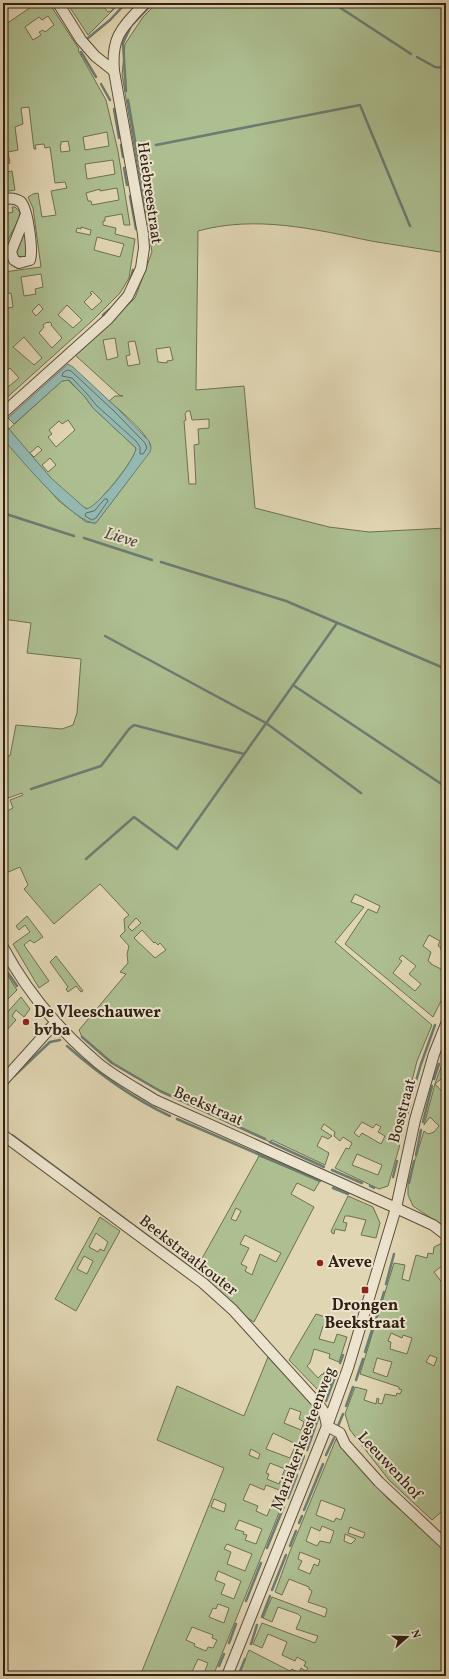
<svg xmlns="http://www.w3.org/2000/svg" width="449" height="1679" viewBox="0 0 449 1679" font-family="Vollkorn,serif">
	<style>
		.green { fill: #adbf91; stroke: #6e7052; fill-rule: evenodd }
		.water { fill: #94b9b1; stroke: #6c7c72 }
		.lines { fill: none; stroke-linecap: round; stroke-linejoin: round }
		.shore { stroke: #626d62; stroke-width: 1 }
		.stream { stroke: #6c7c72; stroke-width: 2.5 }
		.minor-casing { stroke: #5c4e3c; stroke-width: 12 }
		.minor { stroke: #ece4ce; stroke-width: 10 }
		.poi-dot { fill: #8f2418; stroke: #ece4ce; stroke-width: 1.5 }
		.labels { text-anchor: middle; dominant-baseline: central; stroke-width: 4; stroke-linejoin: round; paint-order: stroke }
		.street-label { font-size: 16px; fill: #302114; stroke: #ece4ce }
		.poi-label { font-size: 16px; font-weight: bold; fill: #302114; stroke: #ece4ce; text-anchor: start }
		.water-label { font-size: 17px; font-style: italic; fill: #4e4f43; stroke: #ece4ce }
	</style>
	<rect width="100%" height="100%" fill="#e1d6b3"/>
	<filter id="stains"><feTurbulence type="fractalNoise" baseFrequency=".005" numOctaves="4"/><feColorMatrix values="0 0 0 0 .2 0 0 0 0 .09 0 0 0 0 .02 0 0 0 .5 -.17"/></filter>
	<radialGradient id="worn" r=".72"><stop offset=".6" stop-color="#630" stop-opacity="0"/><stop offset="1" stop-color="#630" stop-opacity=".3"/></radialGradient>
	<!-- green -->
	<g class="green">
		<path d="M37,3H49L79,49L78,50L106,100L118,151L130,225H124L122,214L105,217V221H103V225L116,228L115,234L135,239L129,278L120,293L92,321L3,401V382L8,387L19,378L10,368L3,374V309L13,307L11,293L3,294V261L4,272L41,267L33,208L28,197L33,194L38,193L42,217L56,215L51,191L67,188L65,182L55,183L50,147L45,148L44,144L35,145L36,149H34L29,107L21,108L23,124L15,127L18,150L8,152L10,163L6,164L7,172L12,171L15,190L3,192V101L5,99L3,95V20L6,24ZM48,16L54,25L45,32L43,30L39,32L41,35L33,40L25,27L39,17L42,20ZM107,132L109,146L85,150L83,137ZM68,141L70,151L61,152L60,145H61V142ZM113,160L115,174L87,179L85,164ZM117,188L119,200L92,205L91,201H88L86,193L100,189V191ZM81,227L91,230L90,235L76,232L77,228L81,229ZM97,237L124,244L120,257L94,250ZM41,274L43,287L35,289L36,294L24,296L21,277ZM92,291L102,301L92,310L84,302L92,294L90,293ZM39,304L43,309L36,316L32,311ZM67,305L82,320L73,328L58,315ZM47,322L48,323L50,322L52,324L51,325L62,338L52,348L39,333L44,327L43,325ZM24,337L42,358L34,365L13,347Z"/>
		<path d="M67,3H76L79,6L84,3H108L103,6L108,12L113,10L108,3H120L88,35Z"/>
		<path d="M157,3H446V249L440,252C417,248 394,245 371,241C314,229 256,215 198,231L196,390L244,386L255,508L329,527L369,532L446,528V952L441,950V948L438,946L440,941L429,935L423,946L431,952L428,961L431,963V964L443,970L446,964V991L433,1017L345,944L368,909L377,913L380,906L355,894L351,902L364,907L335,942L432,1025L417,1061L406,1104L399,1148L388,1186L379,1189L335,1168L346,1148L349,1149L352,1143L343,1137L340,1141L334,1136L335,1132L324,1124L321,1129L332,1136L328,1139L322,1136L317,1146L329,1153L325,1165L272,1140L270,1142L160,1091L133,1076L112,1063L82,1037L79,1030L126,974L120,972L128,963L127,954L129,946L120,936L125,931L124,919L129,915L100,884L54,924L24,889L28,885L20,867L6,873L4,870H3V813L13,808L10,800L23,795L22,793L3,800V755L10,756L16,725L62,729L73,725L77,713L81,659L27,653L31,623L3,619V439L59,501L86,522L96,523L130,478L151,446C145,431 122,412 109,401L115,396H123L119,395L75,355L135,298L152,252L122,75L125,44L143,17ZM115,338L118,357L107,360L103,340ZM135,341L140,364L128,366L126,356L130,355L128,342ZM170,347L173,360L167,361V363L158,362L156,349ZM187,411H190L192,420L209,419V428L198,429L199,444L194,445L196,484H189L184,421L186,420L185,414ZM136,918L141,923L132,931L128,927ZM142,930L154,943L155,942L158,945L160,943L166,950L155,958L134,938ZM402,955L416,966L409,974L421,984L415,991L393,973L402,961L399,959ZM362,1122L373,1128L376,1124L381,1127L378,1132L385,1136L381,1144L362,1133L359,1137L354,1133ZM357,1154L382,1165L378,1175L352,1165Z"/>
		<path d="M12,207H15L20,212L19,219L3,249V227H6L4,214L13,212Z"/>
		<path d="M23,232H25L27,257L19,258L15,254Z"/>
		<path d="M68,380L85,397L93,408L136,448C136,459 99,503 89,509C71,506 22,445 9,429L62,381ZM68,420L75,430L56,447L48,437L52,434L49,430L59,421L62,424ZM38,446L42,450L34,457L30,453ZM50,458L56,465L48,472L42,465Z"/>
		<path d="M27,916L43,937L34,943L30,940L24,945L49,981L39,988L13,944L30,932L25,925L19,930L16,926Z"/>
		<path d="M56,956L83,991L81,992L76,986L68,992L66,989L68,987L50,962Z"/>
		<path d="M3,968L17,990L6,1001L3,998Z"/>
		<path d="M21,997L30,1009L24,1017L16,1010L12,1016L16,1020L7,1030L3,1027V1014L5,1015Z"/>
		<path d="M446,1053V1084L441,1079L435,1084L446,1096V1228L413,1206L408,1195V1183L424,1131L428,1134L434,1132L439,1126L430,1117L424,1125L435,1084Z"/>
		<path d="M259,1156L320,1181L314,1191L297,1183L291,1194L314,1207L254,1322L240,1313L195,1271ZM236,1208L241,1211L236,1221L231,1219ZM245,1235L281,1253L276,1262L260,1254L252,1275L245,1271L247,1267L241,1264L249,1248L240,1244Z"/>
		<path d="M348,1196L373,1207L380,1223L376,1238L361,1235L366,1220L349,1216H345L343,1222L347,1223L345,1231L335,1229L334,1234L332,1233L331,1231Z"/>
		<path d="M100,1217L120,1231L76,1311L55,1299ZM96,1233L108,1242L104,1251L100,1249L98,1252L89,1247ZM84,1256L93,1261L87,1274L77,1269Z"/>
		<path d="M442,1243L446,1245V1263L434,1272L446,1288V1508L432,1520L389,1480L350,1430L345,1414L355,1387L367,1390L364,1400L376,1404L377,1398L379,1399L378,1403L382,1404L385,1394L396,1396L397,1393L400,1394L402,1390L399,1389V1387L360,1374L394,1263L405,1265L402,1279L409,1281L416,1255L427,1258L428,1253L433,1254L434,1247ZM391,1333L402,1338L403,1335L412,1338L407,1354L390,1349L391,1342L388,1341ZM430,1355L437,1358L434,1366L426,1362ZM377,1358L392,1362L387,1377L373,1372Z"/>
		<path d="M316,1314L331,1319L328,1327L323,1326L319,1339L334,1343L337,1334L347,1337L339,1362L329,1358L330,1354L314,1349L310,1363L307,1366L318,1378L322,1374L323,1375L324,1372L334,1375L329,1388L318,1390L289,1360Z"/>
		<path d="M268,1357L313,1404L320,1413L287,1493L266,1485L264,1490L250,1484L243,1500L258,1506L256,1511L267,1516L274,1499L283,1503L213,1676H203L208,1663L198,1659L191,1674L197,1676H164V1675L157,1672L156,1675L160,1676H140L224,1468L157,1440L177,1386L244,1416ZM290,1408L301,1412L299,1419L304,1422L301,1430L284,1423ZM273,1433L296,1444L290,1458L266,1449ZM251,1449L260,1454L258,1459L249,1455ZM270,1463L285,1469L279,1484L267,1479L269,1474L266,1473ZM214,1499L226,1504L224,1512L211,1507ZM239,1520L262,1529L256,1544L245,1540L247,1535L243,1534L244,1532L235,1529ZM227,1544L252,1554L245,1571L227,1564L231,1552L224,1549ZM218,1571L241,1581L234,1599L221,1594L225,1584L215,1580ZM218,1604L229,1608L224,1623L209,1617L213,1608L216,1609ZM192,1627L213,1635L212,1638L217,1640L213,1648L208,1647L206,1651L194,1646L195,1644L186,1640Z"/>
		<path d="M336,1439L388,1499L433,1538L446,1553V1676H238L249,1650L290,1671L292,1669L299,1673L301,1668L306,1671L308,1668L304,1666L306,1662L297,1657L295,1661L282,1655L287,1642L268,1634L262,1648L253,1644L262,1623L315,1643L318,1636L296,1629L301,1617L298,1614L278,1607L272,1622L263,1618L272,1597L325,1617L327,1610L326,1608L308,1602L312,1591L309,1589V1587L289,1579L282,1595L275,1592L289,1554ZM321,1500L345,1509L341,1520L336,1518L334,1522L316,1515ZM322,1526L334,1531L330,1543L320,1541L317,1546L306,1541L311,1527L320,1531ZM350,1527L365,1533L363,1538L348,1533ZM345,1534L356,1539L351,1544L344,1541ZM300,1552L320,1560L318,1566L314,1564L310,1574L298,1569L302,1561L298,1559Z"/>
	</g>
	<!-- water -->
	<path class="water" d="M68,364L73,367L118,409L149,441L151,448L150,452L96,523C76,526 18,456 3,439V422L51,478L86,509C97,508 136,459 136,448L93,408L85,397L69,380L62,381L14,424L8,418Z"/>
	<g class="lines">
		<!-- shore -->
		<g class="shore">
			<path d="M68,370L71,371L115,412L145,443L147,448L143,454H140V447L136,441L96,405L88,395L72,378L62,376L63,373Z"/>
			<path d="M105,499H107L108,501L96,518L92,520L85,516L86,513L94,511Z"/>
		</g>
		<!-- stream -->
		<g class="stream">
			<path d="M333,3L411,54"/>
			<path d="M88,38L110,20L125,4"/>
			<path d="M81,52L96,77"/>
			<path d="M417,57L435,67L446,68"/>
			<path d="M101,84L110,100"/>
			<path d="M126,91L123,43L131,26L153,3"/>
			<path d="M128,100L151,234"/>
			<path d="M114,109L119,138"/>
			<path d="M121,145L123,157"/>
			<path d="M156,145L360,105L410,226"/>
			<path d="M124,168L127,185"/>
			<path d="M130,196L136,229"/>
			<path d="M130,281L133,270"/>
			<path d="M103,315L110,309"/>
			<path d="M3,513L74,536"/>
			<path d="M84,538L152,560"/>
			<path d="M161,562L286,601L446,669"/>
			<path d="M105,636L266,723L361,793"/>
			<path d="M293,685L446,787"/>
			<path d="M31,789L101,766L129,729L134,725L244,754"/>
			<path d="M86,859L134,817L177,849L337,623"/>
			<path d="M8,973L17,986"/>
			<path d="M82,1037L112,1063L160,1091L265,1139"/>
			<path d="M67,1046C99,1074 131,1098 170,1116"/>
			<path d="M442,1057L446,1046"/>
			<path d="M14,1076L50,1042L60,1040"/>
			<path d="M434,1079L439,1064"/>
			<path d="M411,1098L421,1064L435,1025"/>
			<path d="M406,1117L410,1105"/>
			<path d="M177,1119L320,1181"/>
			<path d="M423,1122L432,1086"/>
			<path d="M12,1135L195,1271"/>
			<path d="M270,1142L324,1167"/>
			<path d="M416,1155L421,1130"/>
			<path d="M332,1170L362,1183"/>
			<path d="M393,1177L397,1161"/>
			<path d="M409,1183L414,1161"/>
			<path d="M370,1186L374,1188"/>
			<path d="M333,1188L348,1194"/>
			<path d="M386,1284L394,1254"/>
			<path d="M376,1319L384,1292"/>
			<path d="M365,1352L373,1327"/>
			<path d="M340,1363L343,1355"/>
			<path d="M356,1380L363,1359"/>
			<path d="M326,1401L336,1374"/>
			<path d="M346,1406L353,1387"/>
			<path d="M338,1426L343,1414"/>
			<path d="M307,1450L320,1413"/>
			<path d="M326,1455L334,1438"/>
			<path d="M299,1469L304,1456"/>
			<path d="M288,1498L297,1475"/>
			<path d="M304,1510L323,1464"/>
			<path d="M299,1523L302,1516"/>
			<path d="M290,1546L296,1531"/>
			<path d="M267,1548L284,1506"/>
			<path d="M272,1590L286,1555"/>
			<path d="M246,1601L261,1563"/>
			<path d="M262,1617L270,1596"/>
			<path d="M229,1643L236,1624"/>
			<path d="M251,1644L257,1625"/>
			<path d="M219,1666L224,1654"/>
			<path d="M216,1676V1674"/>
			<path d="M238,1676L245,1659"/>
		</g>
		<!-- minor casing -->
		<g class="minor-casing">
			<g id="minor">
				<path d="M58,3L81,40L95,56L114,71"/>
				<path d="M3,199C9,198 16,198 21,202C28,210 33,250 30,260L19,263L14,260L11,252L26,214"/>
				<path d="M3,413L108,319L128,296L141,268L144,248L143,234L114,71C111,36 122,28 145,3"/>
				<path d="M3,947C27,992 59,1030 98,1063C115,1077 136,1088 155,1100L396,1208L433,1225L446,1235"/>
				<path d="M3,1081L55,1023"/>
				<path d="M3,1135L203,1283L233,1310L319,1405L324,1412L327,1426L340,1433L345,1444L379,1482L446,1545"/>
				<path d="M227,1676L327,1426L348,1368L396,1208L415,1120L434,1054L446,1024"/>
			</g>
		</g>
		<!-- minor -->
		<use href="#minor" class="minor"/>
	</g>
	<!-- markers -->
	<g class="poi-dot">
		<circle cx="26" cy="1022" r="4"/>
		<circle cx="320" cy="1263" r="4"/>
		<rect x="361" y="1286" width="8" height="8" rx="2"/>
	</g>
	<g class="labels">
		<!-- street labels -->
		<g class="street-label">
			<text transform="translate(149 193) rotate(82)">Heiebreestraat</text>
			<text transform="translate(208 1107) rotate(24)">Beekstraat</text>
			<text transform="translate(403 1111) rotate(-75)">Bosstraat</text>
			<text transform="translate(188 1256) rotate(38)">Beekstraatkouter</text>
			<text transform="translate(304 1439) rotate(-69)">Mariakerksesteenweg</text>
			<text transform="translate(389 1466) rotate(47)">Leeuwenhof</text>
		</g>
		<!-- poi labels -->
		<g class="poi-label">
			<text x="34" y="1013">De Vleeschauwer<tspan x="34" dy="18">bvba</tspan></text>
			<text x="328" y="1263">Aveve</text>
			<text x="365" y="1306" text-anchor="middle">Drongen<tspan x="365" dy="18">Beekstraat</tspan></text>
		</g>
		<!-- water labels -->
		<g class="water-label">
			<text transform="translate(121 538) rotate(17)">Lieve</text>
		</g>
	</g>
	<!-- margin -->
	<rect width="449" height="1679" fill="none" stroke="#e1d6b3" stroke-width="16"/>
	<rect x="4" y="4" width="441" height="1671" fill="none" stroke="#302114" stroke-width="2"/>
	<rect x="8" y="8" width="433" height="1663" fill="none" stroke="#302114"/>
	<!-- north arrow -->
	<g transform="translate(407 1637) rotate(70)" stroke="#ece4ce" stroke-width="3" paint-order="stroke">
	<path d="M0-3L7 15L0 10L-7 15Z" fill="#302114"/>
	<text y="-6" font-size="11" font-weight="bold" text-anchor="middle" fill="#302114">N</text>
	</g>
	<rect width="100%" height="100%" filter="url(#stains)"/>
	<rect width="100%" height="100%" fill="url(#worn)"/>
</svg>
